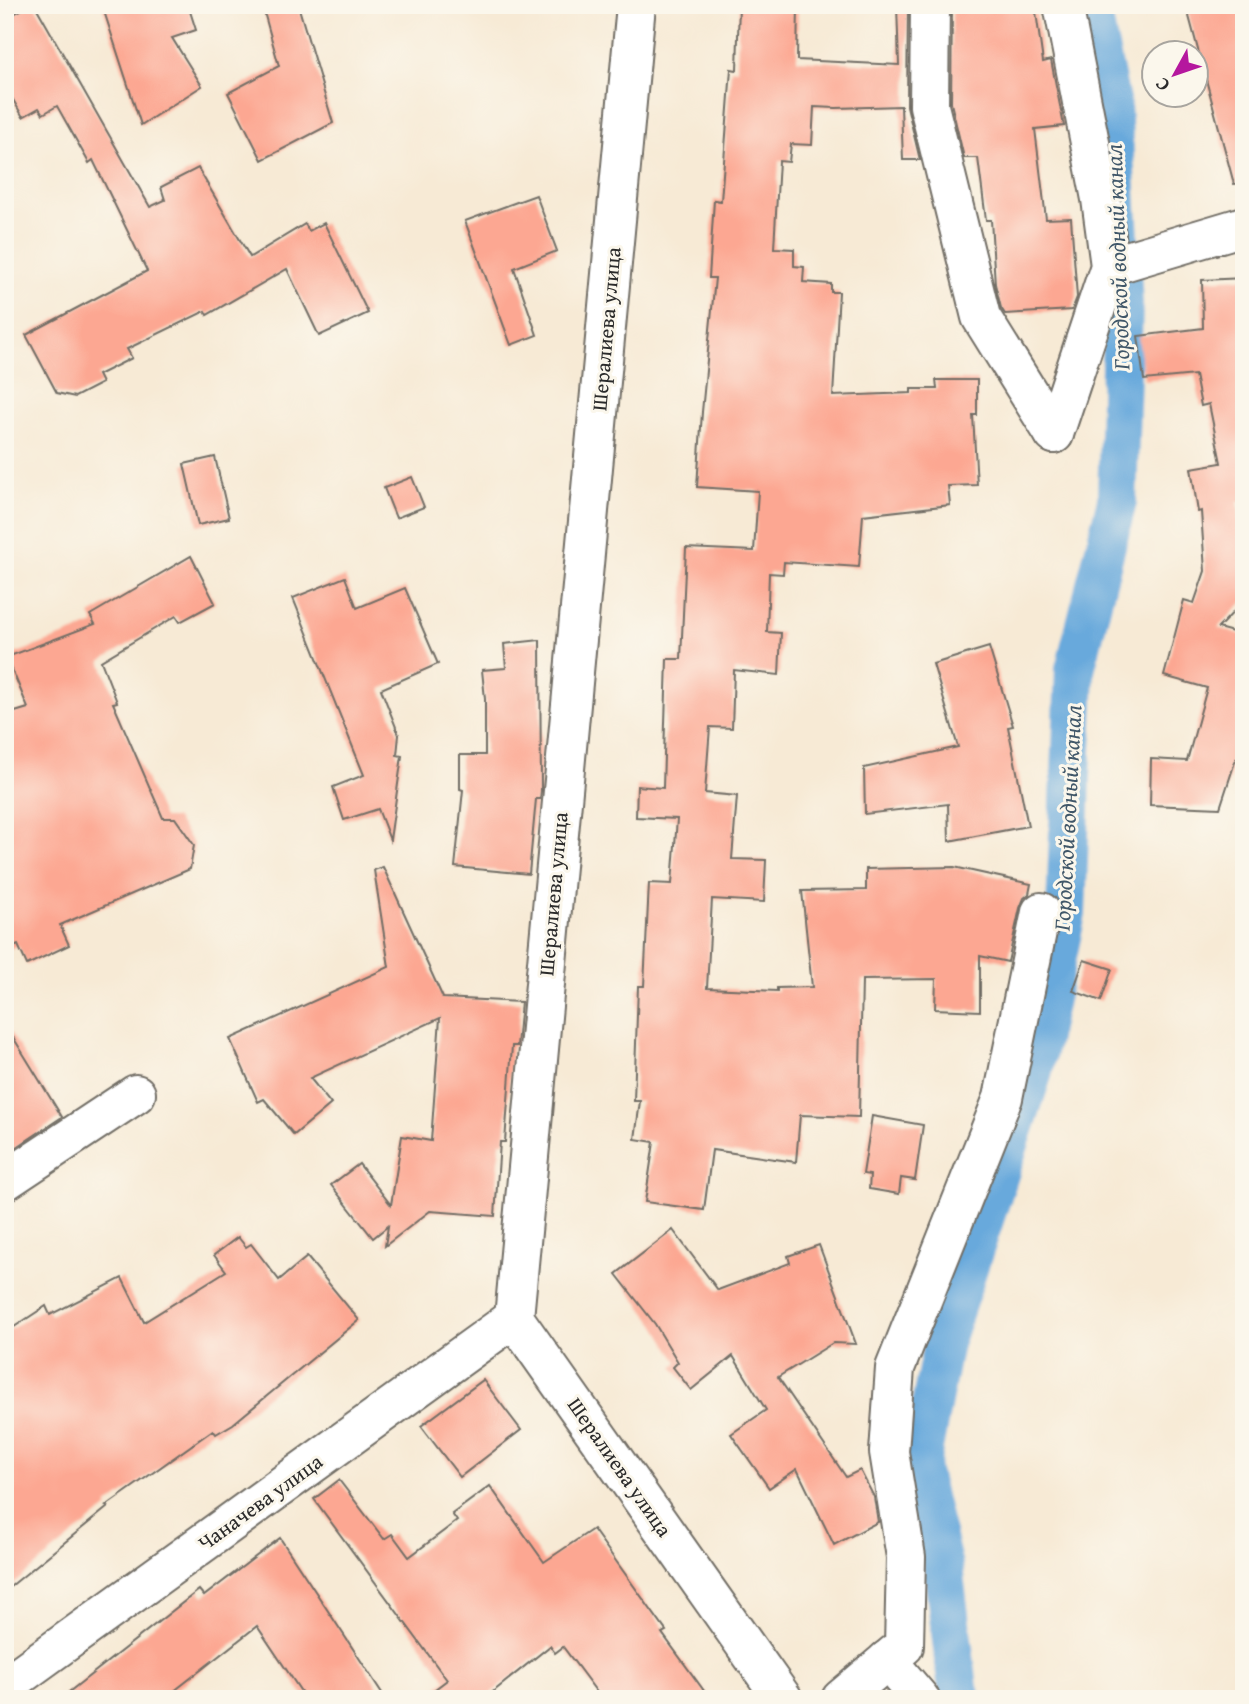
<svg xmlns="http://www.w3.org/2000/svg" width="1249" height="1704" viewBox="0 0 1249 1704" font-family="'Gentium Book Plus',serif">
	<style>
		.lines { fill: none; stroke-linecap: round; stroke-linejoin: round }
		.canal { stroke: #67a9dc; stroke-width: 40 }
		.building { fill: #fca792 }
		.minor-casing { stroke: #726e66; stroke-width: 42 }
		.minor { stroke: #fff; stroke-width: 38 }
		.labels { text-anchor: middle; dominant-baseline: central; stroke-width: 6; stroke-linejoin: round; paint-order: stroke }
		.street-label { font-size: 21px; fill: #2b2b2b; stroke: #fbf7ec }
		.water-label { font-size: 23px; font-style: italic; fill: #405769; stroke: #fbf7ec }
	</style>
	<rect width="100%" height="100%" fill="#fbf7ec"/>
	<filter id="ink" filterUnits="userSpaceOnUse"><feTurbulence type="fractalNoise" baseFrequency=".0143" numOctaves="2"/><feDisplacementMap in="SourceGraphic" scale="14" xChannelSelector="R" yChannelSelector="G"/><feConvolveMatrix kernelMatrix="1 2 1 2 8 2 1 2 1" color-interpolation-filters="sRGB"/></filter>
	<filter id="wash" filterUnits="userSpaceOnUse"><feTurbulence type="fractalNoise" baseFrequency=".00686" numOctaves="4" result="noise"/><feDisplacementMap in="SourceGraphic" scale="28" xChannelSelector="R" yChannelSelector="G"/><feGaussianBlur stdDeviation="1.57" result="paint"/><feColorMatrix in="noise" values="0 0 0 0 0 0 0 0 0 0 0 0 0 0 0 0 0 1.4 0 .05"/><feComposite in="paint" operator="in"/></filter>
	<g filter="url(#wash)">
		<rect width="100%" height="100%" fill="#f7ead5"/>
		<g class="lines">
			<!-- canal -->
			<path class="canal" d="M961,1699L958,1689L943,1567L919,1469L943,1343L1032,1074L1066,913L1075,669L1117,501L1123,305L1111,106L1090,5"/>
		</g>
		<g id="blocks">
			<!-- building -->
			<g class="building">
				<path d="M30,5H35L150,207L165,200L161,187L198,168L250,257L305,224L309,231L324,223L368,313L319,336L287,269L207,315L205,311L127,349L132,358L98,375L102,383L75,397L57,393L26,335L147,271L93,160L89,163L57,106L43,114L39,108L23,117L5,86V19Z"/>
				<path d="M102,5H188L196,30L172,38L202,86L141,125Z"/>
				<path d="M288,5H298L333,123L262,160L228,93L279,66L264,12Z"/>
				<path d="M739,5H798L797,60L899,65L897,5H908L907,106L920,160H903L901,106L836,108L814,107L812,145L791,144L789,162L779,161L774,248L794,249V266L804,267L803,282L831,284V292H839L833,396L911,393V389H937L936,380H977V415H973L977,485L948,486L950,505L863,515L859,567L784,562L783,574L769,573L767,632L781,633L779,675L734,670L732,728L710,727L705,793L737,796L732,859L766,860L764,902L712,899L707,988L777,991V988L812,987L802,891L866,890V869L954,867L1031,884L1029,894L1024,898L1020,908L1008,962L980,956V1011L935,1009L936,979L862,980L859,1117L800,1115L796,1162L712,1150L704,1210L645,1202L654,1142L635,1139L640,1101H634L638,986H644L649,883L672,884L677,819L636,817L637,786L663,788L667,659H681L686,548L754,551L758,491L697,487L702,412L715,278H709L714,200L721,201L731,69L737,70Z"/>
				<path d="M952,5H1035L1043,62L1051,60L1064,126L1035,129L1046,219L1071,218L1077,297L1072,310L1005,314L1001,308L995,284L991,220H986L978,158H964L951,103Z"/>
				<path d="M1186,5H1244V183L1234,184Z"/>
				<path d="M536,195L557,251L514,268L537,335L511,345L465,221Z"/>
				<path d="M1244,278V502H1238L1244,568V601L1218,628L1244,635V761L1236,759L1220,808L1150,805L1151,759L1187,761L1207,688L1164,676L1184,600L1194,603L1205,571L1201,511L1198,512L1191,468L1221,463L1209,404L1201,406L1195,375L1144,380L1138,336L1203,328L1202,280Z"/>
				<path d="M215,457L229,518L198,525L184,464Z"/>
				<path d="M412,477L424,507L396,518L384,488Z"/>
				<path d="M191,556L215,603L180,622L176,616L101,661L117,702L113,703L163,818H175L194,845L190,869L60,925L69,945L27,965L18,945L5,951V715L28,708L7,657L95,624L90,615Z"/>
				<path d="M345,577L357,608L405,588L438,664L381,689L399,735L397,755L402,756L390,840L378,809L344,820L333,787L364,775L293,598Z"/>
				<path d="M540,640L541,791L540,799H536L529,874L455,867L463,790L460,789V755H485V699L482,670L506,668L504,644Z"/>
				<path d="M989,647L1013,726L1008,727L1028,826L949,841L948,804L865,814L864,768L958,747L933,664Z"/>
				<path d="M383,867L443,998L521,1002L517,1046H512L505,1142H500L495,1216L430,1211L385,1246L388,1226L373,1238L331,1185L359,1164L391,1205L402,1136L431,1141L440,1018L310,1078L331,1104L294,1135L264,1099L258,1102L230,1039L389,967L374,870Z"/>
				<path d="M1084,960L1112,969L1101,1001L1073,991Z"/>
				<path d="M5,1024L62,1117L5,1155Z"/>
				<path d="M872,1116L923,1125L915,1180L901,1178L899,1194L869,1189L870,1175L863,1174Z"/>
				<path d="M673,1230L718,1290L790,1263L788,1256L819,1245L856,1344L833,1343L778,1377L846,1477L860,1470L874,1497L878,1522L834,1545L797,1469L769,1488L731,1434L766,1410L733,1356L691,1390L673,1367L678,1362L655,1324L616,1274Z"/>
				<path d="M238,1237L246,1247L251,1244L279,1280L307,1257L359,1320L233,1424L216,1434L213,1430L106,1506L108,1507L5,1591V1333L46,1306L50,1315L122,1278L144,1322L226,1271L214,1255Z"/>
				<path d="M483,1380L521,1430L460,1477L421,1426Z"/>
				<path d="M339,1480L384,1539L392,1534L409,1557L457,1521L452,1514L490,1486L544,1562L593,1529L666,1631L662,1633L710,1699H602L563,1647L555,1653L550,1646L484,1699H422L447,1680L314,1499Z"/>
				<path d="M280,1538L386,1699H306L257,1626L164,1699H60L199,1590L204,1596Z"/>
			</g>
		</g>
	</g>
	<g filter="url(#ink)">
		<use href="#blocks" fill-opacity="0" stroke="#726e66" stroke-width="2"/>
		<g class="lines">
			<!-- minor casing -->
			<g class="minor-casing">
				<g id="minor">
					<path d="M636,5L514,1318L783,1699"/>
					<path d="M930,5L929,106L981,317L1054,434"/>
					<path d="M1110,266L1244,226"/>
					<path d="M1054,434L1110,266L1101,199L1063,5"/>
					<path d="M5,1181L136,1094"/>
					<path d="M887,1660L920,1699"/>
					<path d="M5,1686L514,1318"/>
					<path d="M841,1699L904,1646L906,1557L889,1452L895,1368L1003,1098L1041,912"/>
				</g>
			</g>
			<!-- minor -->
			<use href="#minor" class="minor"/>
		</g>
	</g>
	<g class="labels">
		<!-- street labels -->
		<g class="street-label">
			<text transform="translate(606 329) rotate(-85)">Шералиева улица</text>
			<text transform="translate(553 894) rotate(-85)">Шералиева улица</text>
			<text transform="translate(620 1467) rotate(55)">Шералиева улица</text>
			<text transform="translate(260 1502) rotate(-36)">Чаначева улица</text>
		</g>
		<!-- water labels -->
		<g class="water-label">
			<text transform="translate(1117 257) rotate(-92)">Городской водный канал</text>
			<text transform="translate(1067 818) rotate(-87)">Городской водный канал</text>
		</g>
	</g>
	<!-- margin -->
	<rect width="1249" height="1704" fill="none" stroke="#fbf7ec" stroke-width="28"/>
	<!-- north arrow -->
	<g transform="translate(1175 74) rotate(230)"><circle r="33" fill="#fbf7ec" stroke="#a8a59f" stroke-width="2"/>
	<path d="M0-5L12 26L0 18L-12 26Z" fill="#b5179e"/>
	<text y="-10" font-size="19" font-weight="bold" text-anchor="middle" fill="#2b2b2b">С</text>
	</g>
</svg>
